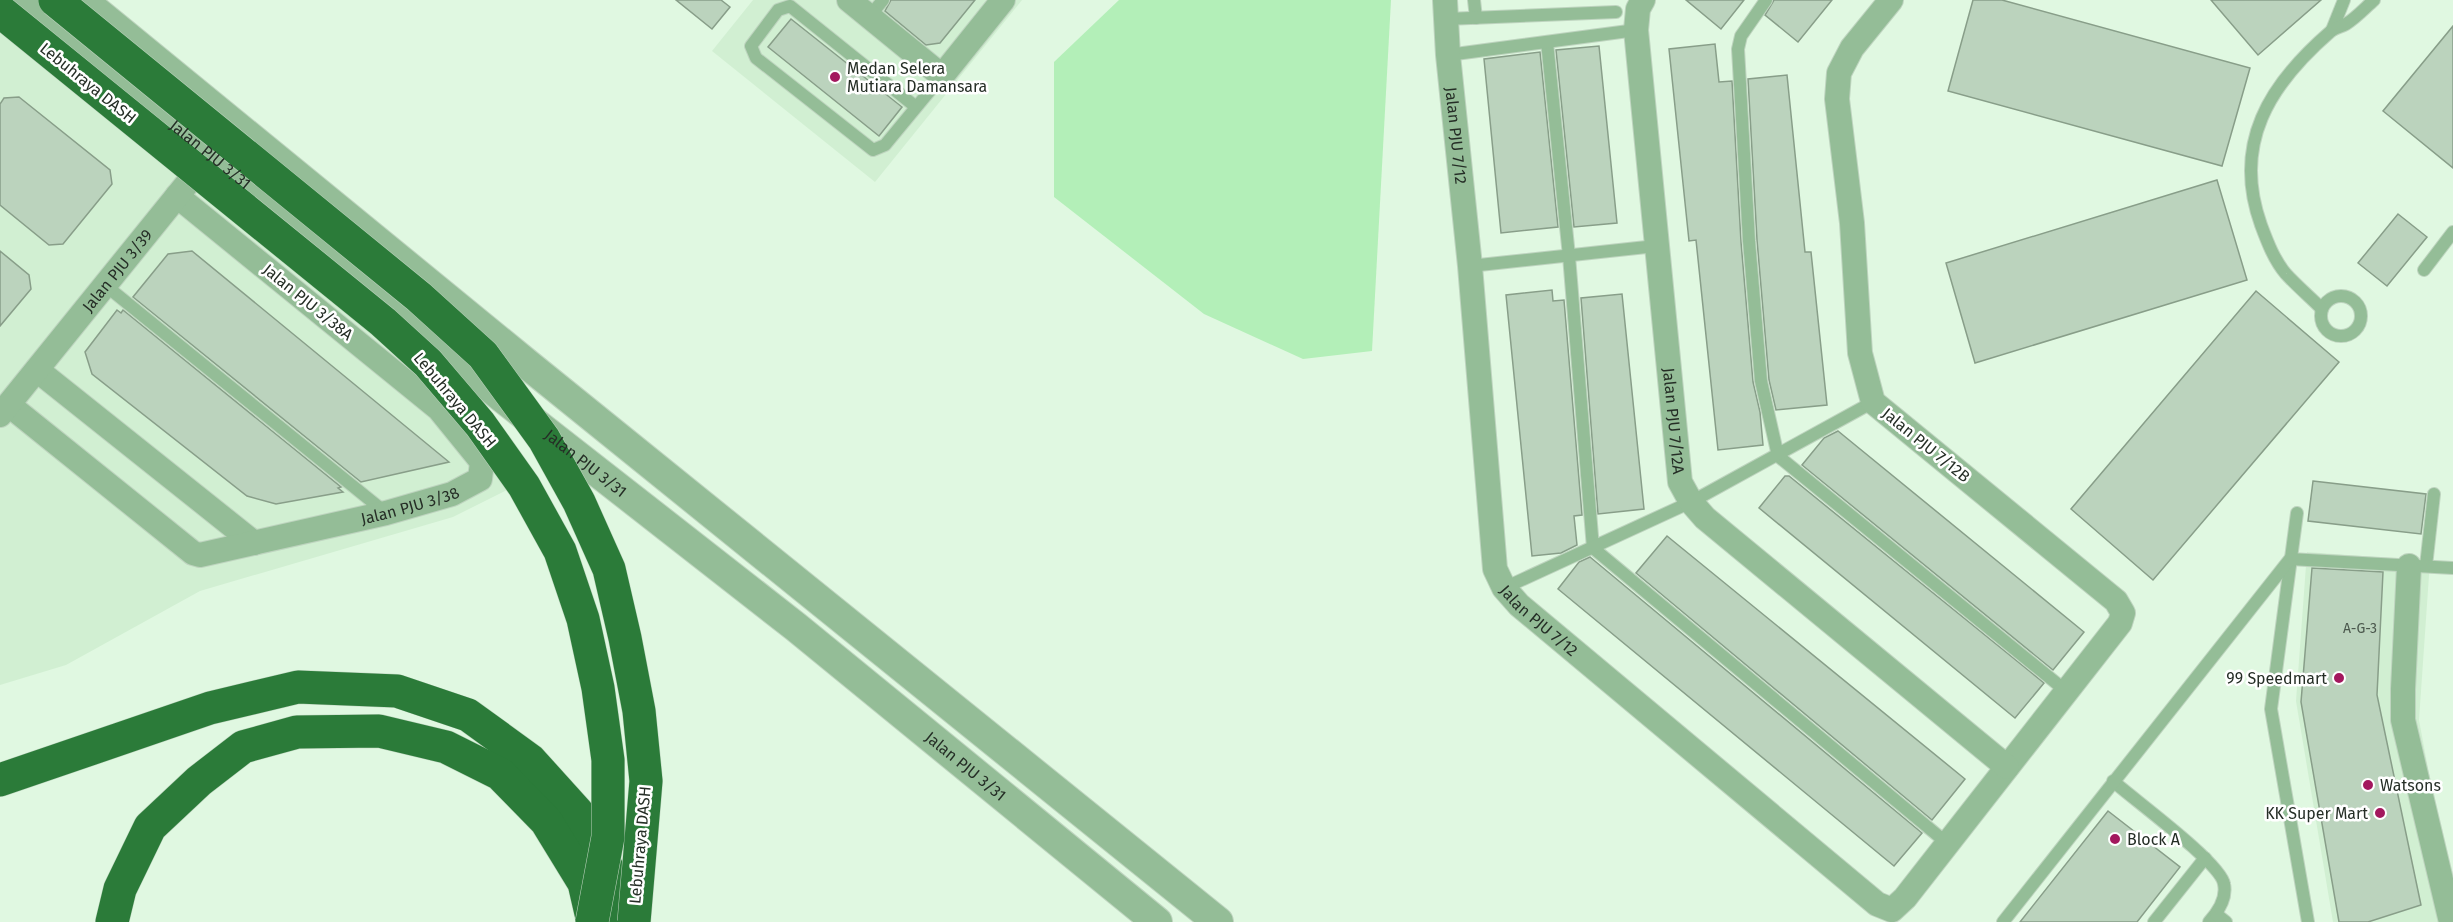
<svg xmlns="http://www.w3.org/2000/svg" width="2453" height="922" viewBox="0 0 2453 922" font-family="'Fira Sans',sans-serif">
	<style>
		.built { fill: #d1efd2 }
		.green { fill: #b3efb8 }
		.building { fill: #bbd3bd; stroke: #889e89; stroke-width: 1.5 }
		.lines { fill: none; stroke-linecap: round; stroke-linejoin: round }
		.service-casing { stroke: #bed4bf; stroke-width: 14 }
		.minor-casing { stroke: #bed4bf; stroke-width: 26 }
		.tertiary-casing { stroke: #bed4bf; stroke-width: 32 }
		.motorway-casing { stroke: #bed4bf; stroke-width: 34 }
		.service { stroke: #94bd97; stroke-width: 12 }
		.minor { stroke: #94bd97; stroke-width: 24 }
		.tertiary { stroke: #94bd97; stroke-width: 30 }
		.motorway { stroke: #2b7b39; stroke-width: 33 }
		.motorway-bridge-casing { stroke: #bed4bf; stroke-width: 34; stroke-linecap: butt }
		.motorway-bridge { stroke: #2b7b39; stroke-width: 33 }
		.poi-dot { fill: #a3185e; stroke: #fff; stroke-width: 2 }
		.labels { text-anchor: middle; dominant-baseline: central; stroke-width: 5; stroke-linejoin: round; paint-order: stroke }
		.number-label { font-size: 14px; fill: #4a574c }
		.poi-label { font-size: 16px; fill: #252e26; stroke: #fff; text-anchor: start }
		.street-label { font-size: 16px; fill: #252e26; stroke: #fff }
	</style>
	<rect width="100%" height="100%" fill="#e0f8e1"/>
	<!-- built -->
	<g class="built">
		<path d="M753,0H1022L875,182L712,51Z"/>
		<path d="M0,4L452,370L507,490L453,517L200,591L66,665L0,685Z"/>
		<path d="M2307,552L2430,561L2419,720L2453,901V922H2333L2296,701Z"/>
	</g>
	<!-- green -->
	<path class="green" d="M1119,0H1391L1372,351L1303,359L1204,314L1054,197V62Z"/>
	<!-- building -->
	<g class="building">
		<path d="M676,0H721L730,7L712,29Z"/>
		<path d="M891,0H975L940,43L926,45L885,11Z"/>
		<path d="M1686,0H1744L1721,29Z"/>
		<path d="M1774,0H1832L1798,42L1765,15Z"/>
		<path d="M1973,0H2002L2250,68L2222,166L1948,91Z"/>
		<path d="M2211,0H2321L2258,55Z"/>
		<path d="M791,19L902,107L879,136L768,47Z"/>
		<path d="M2453,26V168L2383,111Z"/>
		<path d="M1715,44L1719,82L1732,81L1741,242L1753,382L1760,412L1763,445L1718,450L1696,240L1689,241L1669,49Z"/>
		<path d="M1599,46L1617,223L1574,227L1556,50Z"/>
		<path d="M1540,52L1558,227L1501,233L1484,59Z"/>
		<path d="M1787,75L1805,252H1811L1827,405L1776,410L1769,380L1757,240L1748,79Z"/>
		<path d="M19,97L110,170L112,184L63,244L49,245L0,205V104L4,98Z"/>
		<path d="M2217,180L2247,280L1975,363L1946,263Z"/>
		<path d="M2398,214L2427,237L2387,286L2358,263Z"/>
		<path d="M0,251L29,275L31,289L0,326Z"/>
		<path d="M192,251L449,462L361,482L133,297L168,254Z"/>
		<path d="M1552,290L1553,301L1564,300L1582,515L1574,516L1577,545L1561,553L1532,556L1506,295Z"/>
		<path d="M2256,291L2339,362L2153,580L2071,509Z"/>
		<path d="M1622,294L1644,509L1598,514L1581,298Z"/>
		<path d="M117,310L121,313L123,310L341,487L338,488L343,492L276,504L247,496L92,374L85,352Z"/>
		<path d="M1838,431L2084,632L2053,670L1802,465L1824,438Z"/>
		<path d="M1785,476H1789L2044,683L2015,718L1759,508Z"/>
		<path d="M2313,481L2426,494L2421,534L2308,521Z"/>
		<path d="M1667,536L1965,779L1932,820L1636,573Z"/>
		<path d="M1590,557L1922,833L1894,866L1558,589L1579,562Z"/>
		<path d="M2312,568L2383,572L2377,695L2421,905L2368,922H2339L2301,702Z"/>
		<path d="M2108,811L2180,867L2137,922H2020Z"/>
	</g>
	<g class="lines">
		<!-- service casing -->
		<g class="service-casing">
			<g id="service">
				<path d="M1474,0L1476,18"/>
				<path d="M1766,0L1741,36L1738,49L1749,241L1761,381L1778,456L2066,691"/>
				<path d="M869,17L883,0"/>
				<path d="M1446,19L1616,12"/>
				<path d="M2332,30L2344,0"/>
				<path d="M1547,42L1569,256L1593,548L1948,844"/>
				<path d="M1448,55L1636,30"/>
				<path d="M916,107L790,6L778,10L751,46L756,58L873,150L885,145L942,76"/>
				<path d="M1470,266L1656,246"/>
				<path d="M2424,270L2453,232"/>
				<path d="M105,285L386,513"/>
				<circle cx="2341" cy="316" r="20"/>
				<path d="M2322,309C2310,297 2297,286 2286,274C2274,260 2267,241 2261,225C2232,144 2269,85 2330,32C2334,28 2341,27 2346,24C2356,18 2365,8 2374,0"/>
				<path d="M2297,513L2271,709L2308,922"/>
				<path d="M2426,566L2434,494"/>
				<path d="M1504,588L1691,502L1873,402"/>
				<path d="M2113,781C2133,799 2221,863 2224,884C2227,898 2218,912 2209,922"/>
				<path d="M2216,914L2226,922"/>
				<path d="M2003,922L2290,559L2453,568"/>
				<path d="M2154,922L2205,858"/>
			</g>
		</g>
		<!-- minor casing -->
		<g class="minor-casing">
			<g id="minor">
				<path d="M849,0L942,76L1003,0"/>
				<path id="s1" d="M1445,0L1448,55L1470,266L1495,569L1504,588L1519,605L1877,904L1892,910L1905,898L2120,623L2123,613L2116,601L1873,402L1860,353L1852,223L1837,99L1839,73L1852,48L1891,0"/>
				<path id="s2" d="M1643,0L1638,9L1636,30L1680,482L1691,502L1705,518L2007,767"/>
				<path d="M37,370L254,543"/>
				<path id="s3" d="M9,405L193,553L200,555L386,513L452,494L480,479L482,462L439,409L177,196"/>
				<path id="s4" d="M0,415L186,185"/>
				<path d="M2409,566L2403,689V720L2451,922"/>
			</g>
		</g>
		<!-- tertiary casing -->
		<g class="tertiary-casing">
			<g id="tertiary">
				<path id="s5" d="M19,0L211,154L503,398L796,627L1157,922"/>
				<path d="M82,0L527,364L1218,922"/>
			</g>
		</g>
		<!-- motorway casing -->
		<g class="motorway-casing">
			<g id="motorway">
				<path d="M0,780L210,708L298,687L397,691L468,715L530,760L577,812L615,883L625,922"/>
				<path d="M112,922L120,889L150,827L199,781L243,747L297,732L379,731L446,747L500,774L546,821L584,883L593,922"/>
			</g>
		</g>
		<!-- service -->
		<use href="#service" class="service"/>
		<!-- minor -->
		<use href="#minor" class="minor"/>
		<!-- tertiary -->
		<use href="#tertiary" class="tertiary"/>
		<!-- motorway -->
		<use href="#motorway" class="motorway"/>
		<!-- motorway-bridge casing -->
		<g class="motorway-bridge-casing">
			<g id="motorway-bridge">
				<path d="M55,0L419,297L483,355L544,439L579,502L609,569L625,638L639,711L646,781L634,922"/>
				<path d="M0,11L383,322L428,363L480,424L524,486L560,551L583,619L598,688L608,760V837L592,922"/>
			</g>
		</g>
		<!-- motorway-bridge -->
		<use href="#motorway-bridge" class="motorway-bridge"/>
	</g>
	<!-- markers -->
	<g class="poi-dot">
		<circle cx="835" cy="77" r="6"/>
		<circle cx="2339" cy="678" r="6"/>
		<circle cx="2368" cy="785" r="6"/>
		<circle cx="2380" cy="813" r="6"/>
		<circle cx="2115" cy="839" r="6"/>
	</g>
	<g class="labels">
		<!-- number labels -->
		<g class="number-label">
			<text x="2360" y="628">A-G-3</text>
		</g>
		<!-- poi labels -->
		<g class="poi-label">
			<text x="847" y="68">Medan Selera<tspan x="847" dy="18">Mutiara Damansara</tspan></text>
			<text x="2327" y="678" text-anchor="end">99 Speedmart</text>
			<text x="2380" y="785">Watsons</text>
			<text x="2368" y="813" text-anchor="end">KK Super Mart</text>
			<text x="2127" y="839">Block A</text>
		</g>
		<!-- street labels -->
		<g class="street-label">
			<text transform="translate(88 83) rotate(39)">Lebuhraya DASH</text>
			<text stroke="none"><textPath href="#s1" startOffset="136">Jalan PJU 7/12</textPath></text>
			<text stroke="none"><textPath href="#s5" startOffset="246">Jalan PJU 3/31</textPath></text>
			<text stroke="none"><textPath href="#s4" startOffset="186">Jalan PJU 3/39</textPath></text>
			<text transform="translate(308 302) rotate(39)">Jalan PJU 3/38A</text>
			<text transform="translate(455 400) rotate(50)">Lebuhraya DASH</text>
			<text stroke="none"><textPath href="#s2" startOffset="424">Jalan PJU 7/12A</textPath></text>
			<text transform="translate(1926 445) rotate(39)">Jalan PJU 7/12B</text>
			<text stroke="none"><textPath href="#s5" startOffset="732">Jalan PJU 3/31</textPath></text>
			<text stroke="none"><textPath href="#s3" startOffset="459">Jalan PJU 3/38</textPath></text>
			<text stroke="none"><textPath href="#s1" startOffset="640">Jalan PJU 7/12</textPath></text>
			<text stroke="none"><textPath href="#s5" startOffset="1218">Jalan PJU 3/31</textPath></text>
			<text transform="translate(640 845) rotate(-85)">Lebuhraya DASH</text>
		</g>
	</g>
</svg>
